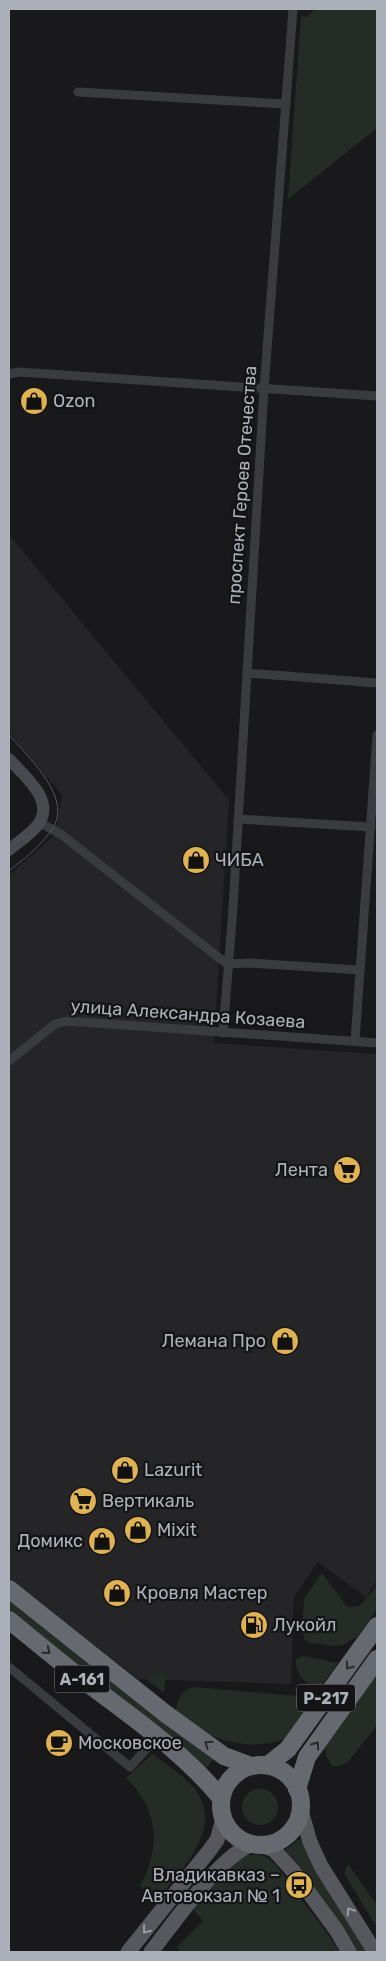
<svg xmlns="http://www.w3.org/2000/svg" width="386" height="1961" viewBox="0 0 386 1961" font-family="Rubik,sans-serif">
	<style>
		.built { fill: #252527 }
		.green { fill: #252c26 }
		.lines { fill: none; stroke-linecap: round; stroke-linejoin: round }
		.street { stroke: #3a3b3f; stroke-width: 9 }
		.secondary { stroke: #484a4f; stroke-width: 12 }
		.primary { stroke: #56585e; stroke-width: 15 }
		.highway { stroke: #676970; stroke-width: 18 }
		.tram { stroke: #53555a; stroke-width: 1 }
		.oneway { stroke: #29292c }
		.oneway2 { stroke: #9b9ea7 }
		.labels { text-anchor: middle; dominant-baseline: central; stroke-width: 4.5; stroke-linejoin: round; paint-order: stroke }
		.shield { fill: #141416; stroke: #7e8188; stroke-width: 1 }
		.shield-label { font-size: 16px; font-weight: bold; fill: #acb0b9 }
		.poi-label { font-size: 18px; fill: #acb0b9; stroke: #141416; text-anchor: start }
		.street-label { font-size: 18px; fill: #acb0b9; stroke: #141416 }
	</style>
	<rect width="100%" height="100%" fill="#19191b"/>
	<!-- built -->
	<path class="built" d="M11,537L229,800L214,1043L377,1054V1580L366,1597L318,1562L294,1597L291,1684L138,1679L9,1578V875L55,835L62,795L9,733V538Z"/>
	<!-- green -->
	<g class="green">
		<path d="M316,9H377V128L288,199L301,16L306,17Z"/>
		<path d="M322,1573L347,1607L360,1606L377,1585V1609L357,1637L342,1645L333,1646L311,1643L305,1640L302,1632L304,1599Z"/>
		<path d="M9,1598L214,1758L204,1771L9,1615Z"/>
		<path d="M304,1656L338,1663L318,1690C306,1684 294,1673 296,1659Z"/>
		<path d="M377,1672V1725L348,1762L339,1766H332L326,1756L325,1747Z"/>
		<path d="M163,1674L165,1679L164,1693L146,1679Z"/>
		<path d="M193,1687L298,1696C310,1706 306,1718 296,1728C293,1732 289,1737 285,1739C269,1745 247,1746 231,1742C210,1737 193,1727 176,1714C176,1701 180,1691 193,1687Z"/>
		<path d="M152,1754C167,1765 186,1776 197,1792C223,1831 179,1872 157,1900L140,1886C161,1848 159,1809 126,1778Z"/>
		<circle cx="260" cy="1807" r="18"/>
		<path d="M300,1839L371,1952H354L349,1941L285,1850Z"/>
		<path d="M259,1854L268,1858L275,1864L324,1929L340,1952H180L177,1947L203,1921L192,1908L231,1863L242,1856Z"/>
		<path d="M348,1864L377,1905V1928L344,1873Z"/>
	</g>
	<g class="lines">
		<!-- street -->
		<g class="street">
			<path d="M78,92L286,104"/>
			<path d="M9,374L19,372L377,396"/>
			<path d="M247,673L377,683"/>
			<path d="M238,819L371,827"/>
			<path d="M39,822L62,835L227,964L251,963L360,970"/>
			<path d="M223,1033L233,908L264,389L293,9"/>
			<path d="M355,1041L377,735"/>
			<path d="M9,1061L55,1024L67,1021L377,1043"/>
			<path d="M9,1667L130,1767L158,1736"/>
		</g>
		<!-- secondary -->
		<path class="secondary" d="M9,759C25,777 58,802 36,827C28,836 17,843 9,850"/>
		<!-- primary -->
		<g class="primary">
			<path d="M300,1807L310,1842L321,1866L375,1952"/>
			<path d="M261,1845L274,1850L293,1871L337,1931L349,1952"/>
			<path d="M128,1952L209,1851L217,1840L223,1819"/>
			<path d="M151,1952C173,1924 221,1854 253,1844"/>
		</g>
		<!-- highway -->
		<g class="highway">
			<path d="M9,1589L166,1714L224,1756L251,1766"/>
			<path d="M9,1620C36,1642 62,1664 90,1685C136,1720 184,1753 221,1798"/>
			<path d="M268,1765L288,1749L377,1626"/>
			<circle cx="261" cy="1805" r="40"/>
			<path d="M297,1789L307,1757L377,1659"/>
		</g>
		<!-- tram -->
		<path class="tram" d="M9,735C27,756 69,794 55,824C52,831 46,837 41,843C32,854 19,862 9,871"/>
	</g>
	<!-- one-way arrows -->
	<defs><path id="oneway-chevron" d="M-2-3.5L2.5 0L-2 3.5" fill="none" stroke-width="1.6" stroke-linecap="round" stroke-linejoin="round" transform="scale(1.25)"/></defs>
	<g class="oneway">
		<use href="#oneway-chevron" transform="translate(47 1651) rotate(39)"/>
		<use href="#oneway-chevron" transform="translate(349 1666) rotate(126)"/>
		<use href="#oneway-chevron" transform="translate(208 1744) rotate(-145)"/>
		<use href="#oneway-chevron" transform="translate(316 1745) rotate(-55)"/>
	</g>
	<g class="oneway2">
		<use href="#oneway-chevron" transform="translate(350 1911) rotate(-123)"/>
		<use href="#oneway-chevron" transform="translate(146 1930) rotate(129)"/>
	</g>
	<!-- icons -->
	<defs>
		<g id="shop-disc" transform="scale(1.4375)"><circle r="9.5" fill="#e0b34c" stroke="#141416"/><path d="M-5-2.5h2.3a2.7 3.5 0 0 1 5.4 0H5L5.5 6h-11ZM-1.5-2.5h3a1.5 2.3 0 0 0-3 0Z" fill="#111"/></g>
		<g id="supermarket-disc" transform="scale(1.4375)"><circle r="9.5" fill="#e0b34c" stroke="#141416"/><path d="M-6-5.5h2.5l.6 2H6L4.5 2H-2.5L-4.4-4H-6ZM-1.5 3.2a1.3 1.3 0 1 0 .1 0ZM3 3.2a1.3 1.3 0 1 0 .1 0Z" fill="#111"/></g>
		<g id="fuel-disc" transform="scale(1.4375)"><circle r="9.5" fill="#e0b34c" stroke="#141416"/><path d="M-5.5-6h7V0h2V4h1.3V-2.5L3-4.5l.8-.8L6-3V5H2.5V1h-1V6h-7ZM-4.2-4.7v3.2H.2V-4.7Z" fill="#111"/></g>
		<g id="cafe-disc" transform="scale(1.4375)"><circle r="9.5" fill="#e0b34c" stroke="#141416"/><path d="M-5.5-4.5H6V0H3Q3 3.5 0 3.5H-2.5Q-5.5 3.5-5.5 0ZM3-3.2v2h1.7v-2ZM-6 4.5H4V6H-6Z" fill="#111"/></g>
		<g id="bus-disc" transform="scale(1.4375)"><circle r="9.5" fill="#e0b34c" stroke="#141416"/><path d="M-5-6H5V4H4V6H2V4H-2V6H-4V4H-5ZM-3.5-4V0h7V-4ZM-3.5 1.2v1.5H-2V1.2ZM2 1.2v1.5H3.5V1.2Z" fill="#111"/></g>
	</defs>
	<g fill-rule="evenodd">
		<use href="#shop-disc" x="34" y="401"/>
		<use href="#shop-disc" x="196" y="860"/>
		<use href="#supermarket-disc" x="347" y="1170"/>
		<use href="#shop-disc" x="285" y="1341"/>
		<use href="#shop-disc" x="125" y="1470"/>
		<use href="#supermarket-disc" x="83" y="1501"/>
		<use href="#shop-disc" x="138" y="1530"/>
		<use href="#shop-disc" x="102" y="1541"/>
		<use href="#shop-disc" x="117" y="1593"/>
		<use href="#fuel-disc" x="254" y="1625"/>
		<use href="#cafe-disc" x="59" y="1743"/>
		<use href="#bus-disc" x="299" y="1885"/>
	</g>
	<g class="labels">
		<!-- shield labels -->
		<g class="shield">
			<rect x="54.5" y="1665.5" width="55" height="27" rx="4"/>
			<rect x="297" y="1684.5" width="58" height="27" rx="4"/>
		</g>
		<g class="shield-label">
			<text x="82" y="1679">А-161</text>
			<text x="326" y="1698">Р-217</text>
		</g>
		<!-- poi labels -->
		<g class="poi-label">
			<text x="53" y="401">Ozon</text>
			<text x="215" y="860">ЧИБА</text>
			<text x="328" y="1170" text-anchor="end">Лента</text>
			<text x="266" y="1341" text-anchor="end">Лемана Про</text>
			<text x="144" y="1470">Lazurit</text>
			<text x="102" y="1501">Вертикаль</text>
			<text x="157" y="1530">Mixit</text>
			<text x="83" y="1541" text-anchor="end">Домикс</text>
			<text x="136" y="1593">Кровля Мастер</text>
			<text x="273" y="1625">Лукойл</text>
			<text x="78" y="1743">Московское</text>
			<text x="280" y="1875" text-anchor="end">Владикавказ –<tspan x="280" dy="21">Автовокзал № 1</tspan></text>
		</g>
		<!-- street labels -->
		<g class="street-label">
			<text transform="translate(242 485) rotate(-86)">проспект Героев Отечества</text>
			<text transform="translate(188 1014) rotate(4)">улица Александра Козаева</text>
		</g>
	</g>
	<!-- border -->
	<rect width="386" height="1961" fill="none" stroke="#acb0b9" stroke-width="20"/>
</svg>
